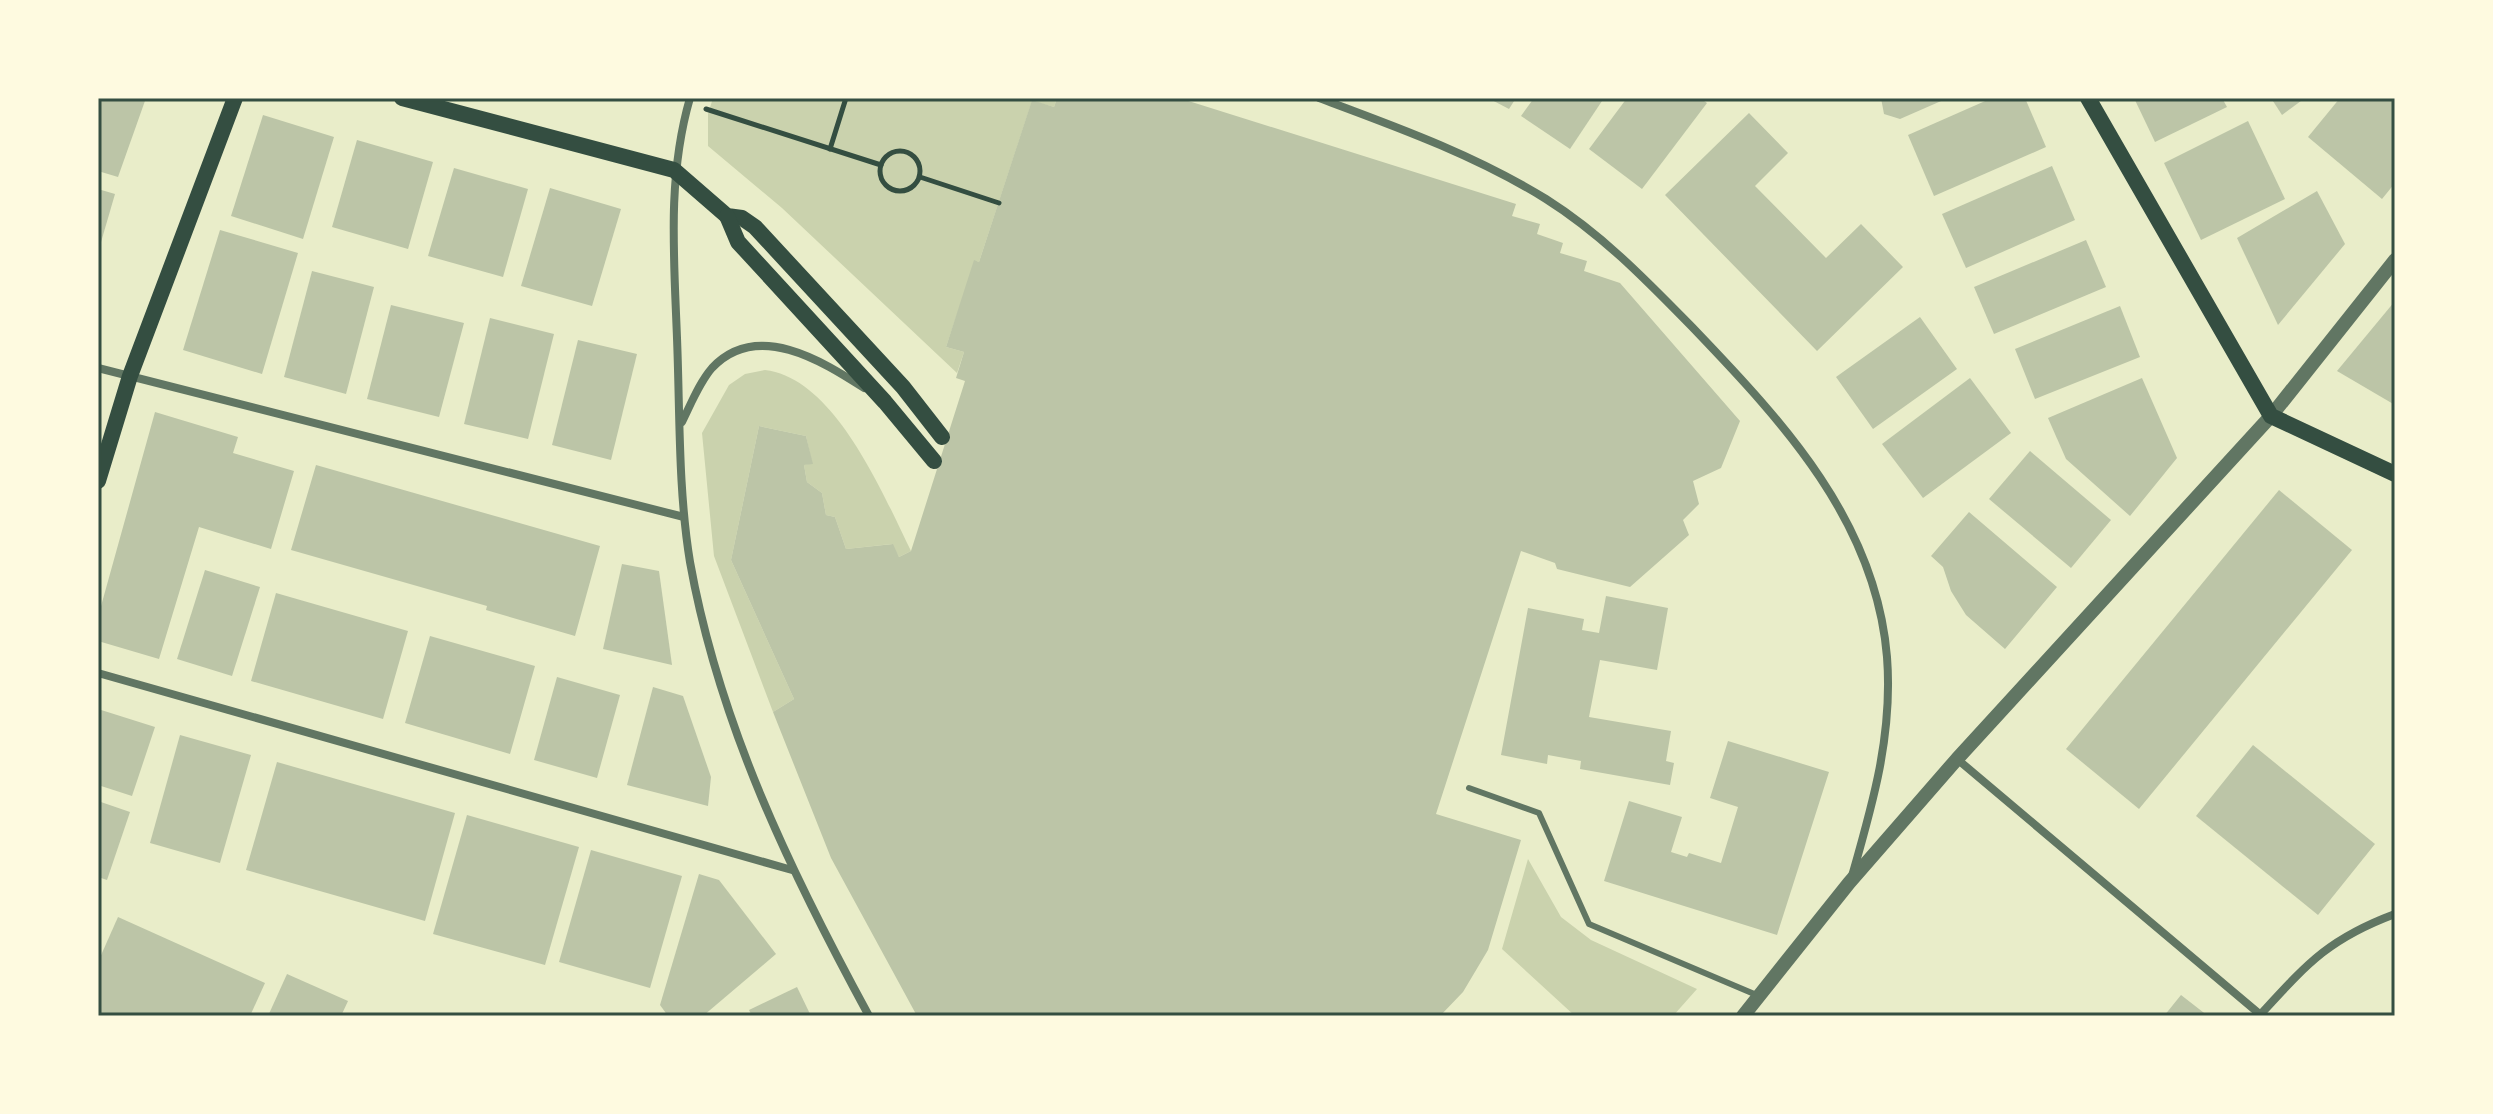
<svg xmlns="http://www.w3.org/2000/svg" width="2493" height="1114" viewBox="0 0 2493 1114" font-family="'Space Grotesk',sans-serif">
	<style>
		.green { fill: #cad2ad }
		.building { fill: #bcc5a7 }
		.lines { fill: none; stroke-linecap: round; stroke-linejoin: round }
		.path { stroke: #344e41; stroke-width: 5 }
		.service { stroke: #617663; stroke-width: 6 }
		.minor { stroke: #617663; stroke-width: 8 }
		.tertiary { stroke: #617663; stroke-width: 14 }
		.secondary { stroke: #344e41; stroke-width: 16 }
		.neatline { fill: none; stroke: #344e41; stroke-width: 3 }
	</style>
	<rect width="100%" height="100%" fill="#e9edc9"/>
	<!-- green -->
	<g class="green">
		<path d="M713,98H1057L1054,107L1032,101L979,262L975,261L946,347L964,352L957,373L782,208L708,146V114Z"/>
		<path d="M765,370C835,378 883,494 911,551L899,557L892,544L846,549L835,517L826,515L822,493L807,482L804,465L812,463L806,436L759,426L731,560L794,699L773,712L714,556L702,433L729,385L745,374Z"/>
		<path d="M1528,859L1561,917L1591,940L1697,989L1673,1016H1575L1502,949Z"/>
	</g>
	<!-- building -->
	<g class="building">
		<path d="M98,98H146L118,177L98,171Z"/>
		<path d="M1057,98H1179L1516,204L1512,216L1540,224L1537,234L1563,243L1560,253L1587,261L1584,271L1620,283L1740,421L1721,468L1693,481L1699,504L1683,520L1689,535L1630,587L1557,569L1555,563L1521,551L1436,814L1521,840L1488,950L1463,992L1440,1016H917L831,858L773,712L794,699L731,560L759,426L806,436L813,464L804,465L807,482L822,493L826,515L835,517L846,549L893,544L899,557L911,551L965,381L956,378L964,352L946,347L974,260L979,262L1032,100L1054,107Z"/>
		<path d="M1488,98H1516L1509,109Z"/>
		<path d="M1534,98H1604L1570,149L1521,116Z"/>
		<path d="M1627,98H1700L1707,103L1642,189L1589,149Z"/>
		<path d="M1881,98H1948L1900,119L1884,114Z"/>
		<path d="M1992,98H2025L2046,147L1934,196L1908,135Z"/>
		<path d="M2134,98H2222L2227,107L2155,142Z"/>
		<path d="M2271,98H2305L2282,115Z"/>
		<path d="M2340,98H2395V183L2382,199L2308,137Z"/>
		<path d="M1749,113L1788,153L1755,186L1826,258L1861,224L1903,267L1817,351L1665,195Z"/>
		<path d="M263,115L334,137L303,239L231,216Z"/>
		<path d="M2248,121L2285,199L2201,240L2164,163Z"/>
		<path d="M357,140L433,162L408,249L332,227Z"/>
		<path d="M2052,166L2075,220L1966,268L1942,214Z"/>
		<path d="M454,168L528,189L503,277L428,256Z"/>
		<path d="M550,188L621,209L592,306L521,286Z"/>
		<path d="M98,189L115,194L99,249H98Z"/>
		<path d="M2317,191L2345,244L2278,325L2237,238Z"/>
		<path d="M220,230L298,253L262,374L183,350Z"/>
		<path d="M2086,240L2106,287L1994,334L1974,287Z"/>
		<path d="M312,271L374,287L346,394L284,377Z"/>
		<path d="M2395,301V405L2337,371Z"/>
		<path d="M391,305L464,323L439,417L367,399Z"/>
		<path d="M2120,306L2140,357L2035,399L2015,349Z"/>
		<path d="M1920,317L1957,369L1873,429L1836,377Z"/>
		<path d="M490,318L554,334L528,439L464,424Z"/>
		<path d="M578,340L637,354L611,460L552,445Z"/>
		<path d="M1970,378L2011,433L1923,498L1882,444Z"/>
		<path d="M2142,378L2177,458L2130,516L2066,459L2048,418Z"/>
		<path d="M155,412L238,437L233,453L294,471L271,549L199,527L159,659L98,641V617Z"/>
		<path d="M2030,451L2111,520L2071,568L1989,499Z"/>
		<path d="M316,465L600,546L575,636L486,610L487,606L291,550Z"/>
		<path d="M2279,490L2352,550L2139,809L2066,749Z"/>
		<path d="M1969,512L2057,587L2005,649L1966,615L1951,591L1943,567L1931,556Z"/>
		<path d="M622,564L659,571L672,665L603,649Z"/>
		<path d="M205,570L260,587L232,676L177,659Z"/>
		<path d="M276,593L408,631L383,719L251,681Z"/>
		<path d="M1606,596L1668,608L1657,670L1600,660L1589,717L1671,731L1666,761L1674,763L1670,785L1580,769L1581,761L1548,755L1547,764L1501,755L1528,608L1584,619L1582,630L1599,633Z"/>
		<path d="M430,636L535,666L510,754L405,723Z"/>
		<path d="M557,677L620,695L597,778L534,760Z"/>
		<path d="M653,687L683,696L711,777L708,806L627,785Z"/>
		<path d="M98,709L155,727L132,796L98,785Z"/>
		<path d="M180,735L251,755L220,863L150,843Z"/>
		<path d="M1728,741L1829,772L1777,935L1604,881L1629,801L1682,817L1671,852L1687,857L1689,853L1721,863L1738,807L1710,798Z"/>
		<path d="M2253,745L2375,844L2318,915L2196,816Z"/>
		<path d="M277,762L455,813L425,921L246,870Z"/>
		<path d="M98,801L130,812L107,880L98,877Z"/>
		<path d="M467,815L579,847L545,965L433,934Z"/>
		<path d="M591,850L682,876L650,988L559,962Z"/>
		<path d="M699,874L719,880L776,954L703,1016H668L660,1005Z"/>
		<path d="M118,917L265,983L250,1016H98V962Z"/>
		<path d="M287,974L348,1001L341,1016H268Z"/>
		<path d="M797,987L811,1016H752L749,1010Z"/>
		<path d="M2181,995L2208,1016H2164Z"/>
	</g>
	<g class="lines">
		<!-- path -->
		<g class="path">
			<path d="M706,109L881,165"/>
			<path d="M830,149L846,98"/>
			<circle cx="900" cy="171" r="20"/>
			<path d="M920,177L999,203"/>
		</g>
		<!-- service -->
		<path class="service" d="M1469,788L1539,813L1589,924L1759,996"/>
		<!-- minor -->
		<g class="minor">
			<path d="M690,98C667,177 674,257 677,338C680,412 678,489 690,562C719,724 791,873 869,1016"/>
			<path d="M1319,98C1397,127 1475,155 1546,199C1603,235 1648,282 1695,330C1784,423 1876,522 1887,657C1893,734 1873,803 1852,876"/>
			<path d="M98,368L684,517"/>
			<path d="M682,422C691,404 699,383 712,368C757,320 822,361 864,388"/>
			<path d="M98,673L792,870"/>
			<path d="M1957,759L2262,1016"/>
			<path d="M2260,1015C2307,964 2328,939 2395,914"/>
		</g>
		<!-- tertiary -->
		<path class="tertiary" d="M1743,1016L1849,883L1957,759L2271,416L2395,260"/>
		<!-- secondary -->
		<g class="secondary">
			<path d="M402,98L674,170L727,216L742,218L755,227L903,387L942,437"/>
			<path d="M2088,98L2271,416L2395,474"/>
			<path d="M727,216L738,242L885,402L934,461"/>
			<path d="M98,481L130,376L235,98"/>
		</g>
	</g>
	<!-- border -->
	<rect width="2493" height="1114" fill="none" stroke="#fefae0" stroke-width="200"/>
	<rect x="100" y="100" width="2293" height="914" class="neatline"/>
</svg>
